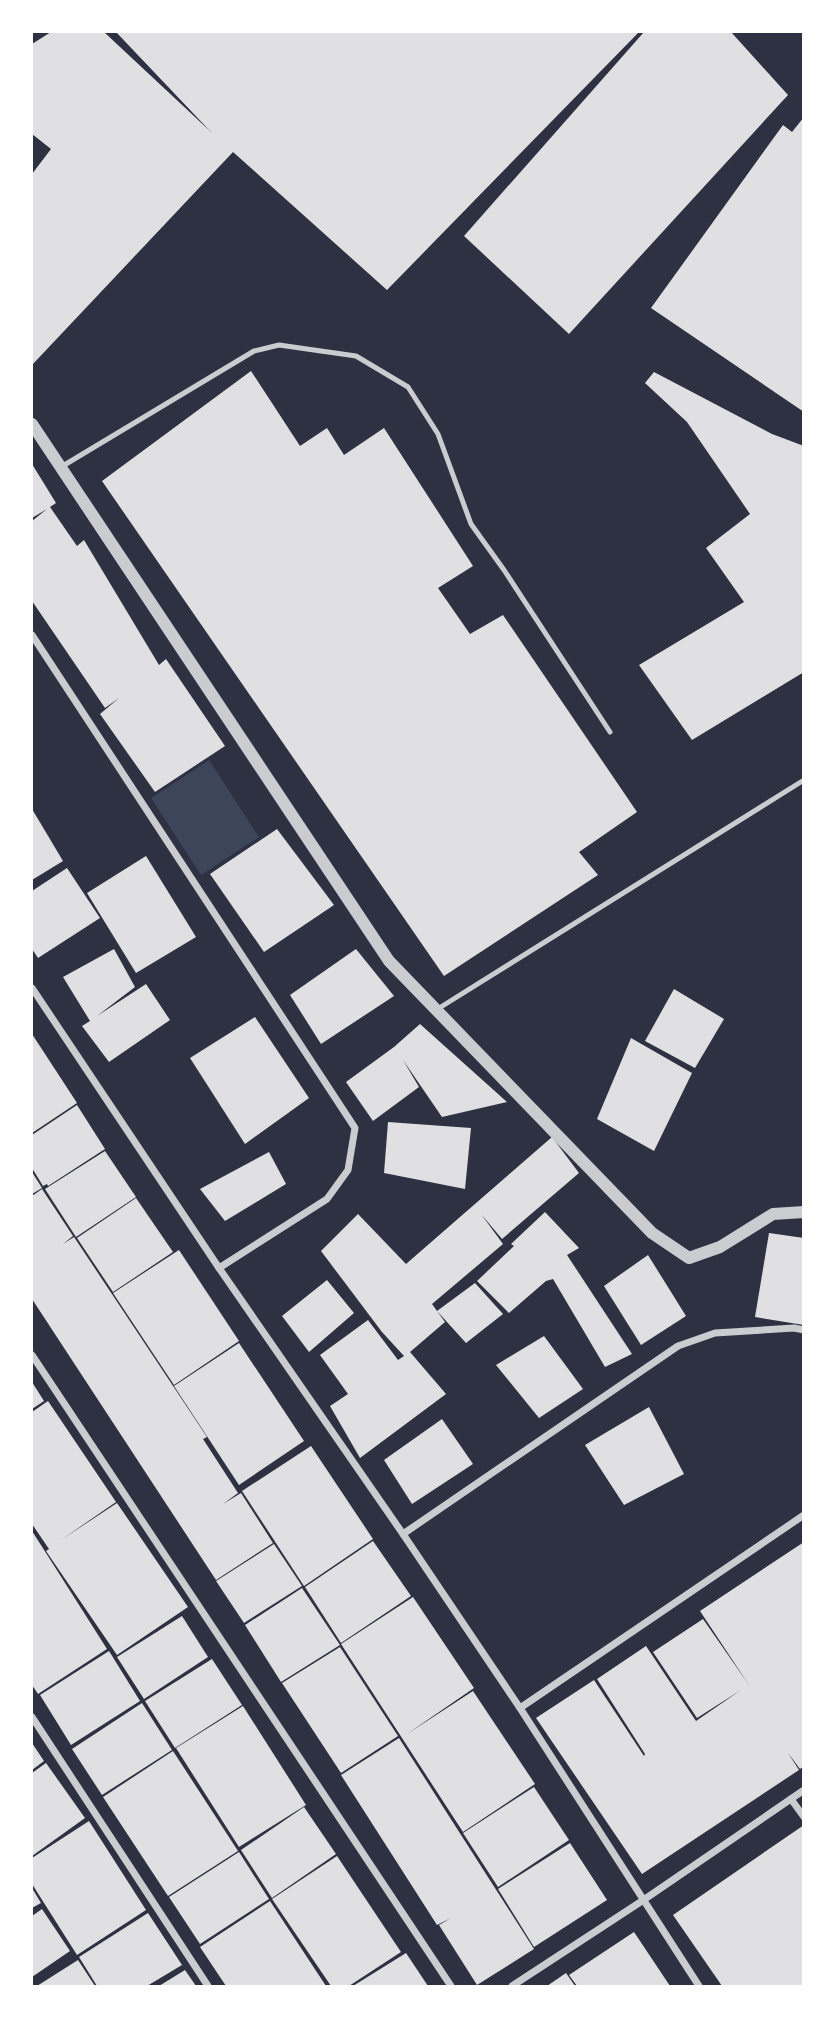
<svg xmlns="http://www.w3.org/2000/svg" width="835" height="2018" viewBox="0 0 835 2018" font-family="'Space Grotesk',sans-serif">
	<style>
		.green { fill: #3c4559 }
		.building { fill: #e0e0e3 }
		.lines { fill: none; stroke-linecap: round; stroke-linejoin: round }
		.service { stroke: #caccd0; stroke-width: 5 }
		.minor { stroke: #caccd0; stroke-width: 7 }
		.tertiary { stroke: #caccd0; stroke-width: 12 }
	</style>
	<rect width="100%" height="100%" fill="#2d3142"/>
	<!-- green -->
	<path class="green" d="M209,760L259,837L201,875L151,798Z"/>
	<!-- building -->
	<g class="building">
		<path d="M51,32H104L211,132L116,32H639L387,290L233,152L32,365V174L51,149L32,134V44Z"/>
		<path d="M644,32H731L788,95L569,334L464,236Z"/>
		<path d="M804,117V412L651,308L783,125L792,132Z"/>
		<path d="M251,371L300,446L327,428L344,455L384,428L473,566L438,588L470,634L503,615L637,812L579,852L598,875L444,976L102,481Z"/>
		<path d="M654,372L772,434L804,446V672L692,740L639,665L744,602L706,548L750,514L687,422L645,383Z"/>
		<path d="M32,464L56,503L50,507L77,546L84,540L159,665L166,659L225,746L155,792L100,714L119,698L105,708L32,601V521L47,509L32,518Z"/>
		<path d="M32,809L63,861L32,880Z"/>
		<path d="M277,829L334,905L264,952L210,874Z"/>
		<path d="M146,856L196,937L136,973L87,893Z"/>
		<path d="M67,868L100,918L38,958L32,949V891Z"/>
		<path d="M114,949L135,987L97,1016L146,984L170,1020L109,1062L82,1026L90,1021L63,977Z"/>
		<path d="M356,949L394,996L321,1044L290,995Z"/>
		<path d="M674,989L724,1019L695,1068L645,1041Z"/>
		<path d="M255,1017L309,1098L245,1144L190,1058Z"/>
		<path d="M420,1024L507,1102L442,1117L403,1060L419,1087L373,1121L346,1082L394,1047Z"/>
		<path d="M32,1034L77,1103L32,1133Z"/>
		<path d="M631,1038L692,1073L654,1151L597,1119Z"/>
		<path d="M77,1105L105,1149L48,1186L47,1184L43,1186L32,1168V1135Z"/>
		<path d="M388,1122L471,1128L465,1189L384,1173Z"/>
		<path d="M552,1137L579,1173L502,1239L481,1214L503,1244L432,1304L437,1311L475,1283L503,1314L466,1343L437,1311L445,1322L410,1352L446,1394L360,1458L330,1406L348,1394L320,1355L368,1320L398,1360L404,1356L382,1332L321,1251L358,1214L406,1264Z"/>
		<path d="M105,1151L136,1197L76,1237L45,1189Z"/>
		<path d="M269,1152L286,1184L225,1221L200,1189Z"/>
		<path d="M32,1172L42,1188L32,1194Z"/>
		<path d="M42,1189L73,1236L63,1244L74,1237L207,1437L203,1439L238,1493L223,1504L241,1493L273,1543L216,1580L32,1299V1196Z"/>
		<path d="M136,1198L173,1252L113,1292L77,1238Z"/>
		<path d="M545,1212L579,1248L567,1255L632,1354L605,1367L553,1279L546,1281L509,1313L477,1281L514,1246L511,1244Z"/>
		<path d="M769,1233L804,1238V1325L755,1317Z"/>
		<path d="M179,1250L239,1341L174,1385L113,1293Z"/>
		<path d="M648,1255L686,1316L641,1345L604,1286Z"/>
		<path d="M327,1280L354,1313L309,1352L282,1316Z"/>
		<path d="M544,1336L583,1389L539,1418L496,1365Z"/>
		<path d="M239,1343L304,1441L239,1485L174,1386Z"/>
		<path d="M32,1382L44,1401L32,1409Z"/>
		<path d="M48,1401L116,1502L61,1540L117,1503L188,1607L117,1655L46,1551L49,1549L32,1524V1412Z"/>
		<path d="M649,1407L684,1474L624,1505L585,1445Z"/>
		<path d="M442,1419L473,1464L412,1504L384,1460Z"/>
		<path d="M311,1446L373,1539L304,1586L242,1491Z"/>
		<path d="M32,1531L107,1649L38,1694L32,1685Z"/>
		<path d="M373,1541L411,1596L341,1643L305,1587Z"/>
		<path d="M804,1542V1766L800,1769L788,1753L799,1770L642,1874L536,1718L594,1680L644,1756L645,1754L597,1679L646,1646L696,1721L741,1690L697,1718L653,1652L703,1619L749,1685L700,1611Z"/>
		<path d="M274,1544L302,1586L244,1623L216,1581Z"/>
		<path d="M302,1588L340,1645L281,1682L245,1625Z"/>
		<path d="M413,1597L474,1688L407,1734L473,1691L535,1784L463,1832L341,1644Z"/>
		<path d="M182,1616L208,1657L144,1699L117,1657Z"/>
		<path d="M340,1647L398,1736L341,1773L282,1683Z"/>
		<path d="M109,1651L140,1701L71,1745L40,1695Z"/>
		<path d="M212,1659L242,1705L175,1748L145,1701Z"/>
		<path d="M142,1703L172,1750L102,1795L72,1749Z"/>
		<path d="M243,1706L306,1805L239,1847L176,1748Z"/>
		<path d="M399,1738L534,1949L477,1985L439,1925L451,1918L437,1925L341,1775Z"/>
		<path d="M32,1743L44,1761L32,1770Z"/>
		<path d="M173,1751L238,1851L168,1896L103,1797Z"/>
		<path d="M46,1763L85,1818L32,1856V1773Z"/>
		<path d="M534,1787L569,1840L498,1887L463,1833Z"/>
		<path d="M304,1807L336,1854L272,1898L241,1850Z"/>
		<path d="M89,1821L146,1910L77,1955L32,1884V1858Z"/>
		<path d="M804,1825V1986H722L673,1915Z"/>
		<path d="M570,1843L607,1900L534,1947L498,1889Z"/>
		<path d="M239,1852L269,1899L200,1944L169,1897Z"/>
		<path d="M337,1856L401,1952L349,1986H331L272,1899Z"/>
		<path d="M32,1888L41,1903L32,1908Z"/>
		<path d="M270,1901L326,1986H226L200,1947Z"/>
		<path d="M42,1909L70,1951L32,1977V1916Z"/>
		<path d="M148,1913L182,1965L147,1986H97L79,1957Z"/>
		<path d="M634,1932L670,1986H577L569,1975Z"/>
		<path d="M406,1953L428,1986H353Z"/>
		<path d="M78,1960L95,1986H37Z"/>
		<path d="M185,1970L196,1986H159Z"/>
		<path d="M566,1973L575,1986H547Z"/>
	</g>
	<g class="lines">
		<!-- service -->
		<g class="service">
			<path d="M61,467L254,351L279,345L356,356L408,387L438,434L471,524L504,570L610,732"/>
			<path d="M436,1010L804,780"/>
		</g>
		<!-- minor -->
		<g class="minor">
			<path d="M32,635L355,1128L348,1170L327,1199L219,1268"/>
			<path d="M32,988L219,1268L403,1534L520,1708L699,1986"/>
			<path d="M32,1355L451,1986"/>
			<path d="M403,1534L678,1346L715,1333L794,1328L804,1330"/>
			<path d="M520,1708L804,1515"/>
			<path d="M32,1717L208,1986"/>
			<path d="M791,1799L804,1817"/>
			<path d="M512,1986L642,1901L804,1790"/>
		</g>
		<!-- tertiary -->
		<path class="tertiary" d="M32,424L389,961L652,1233L689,1258L720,1247L773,1214L804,1212"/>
	</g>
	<!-- border -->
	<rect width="835" height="2018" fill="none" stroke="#ffffff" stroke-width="66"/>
</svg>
